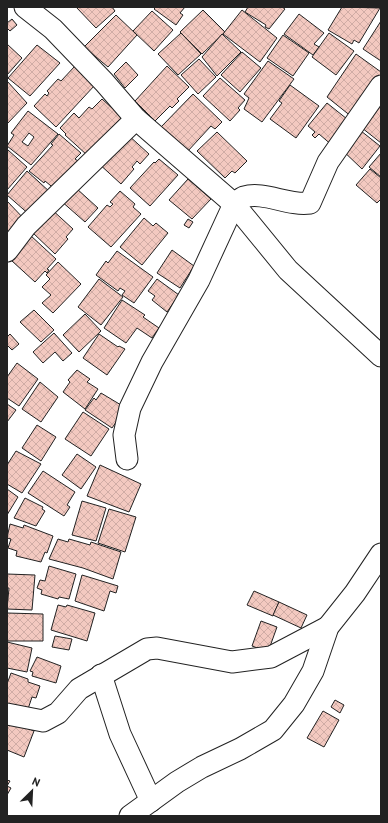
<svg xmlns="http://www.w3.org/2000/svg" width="388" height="823" viewBox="0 0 388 823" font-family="'PT Sans',sans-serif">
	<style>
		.building { fill: url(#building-cross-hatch); stroke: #222; fill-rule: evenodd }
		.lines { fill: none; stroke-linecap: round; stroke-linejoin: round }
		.minor-casing { stroke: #222; stroke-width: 23 }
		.minor { stroke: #fff; stroke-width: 21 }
	</style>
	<defs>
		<pattern id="building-cross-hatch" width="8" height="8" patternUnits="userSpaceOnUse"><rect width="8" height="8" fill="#f3c9c0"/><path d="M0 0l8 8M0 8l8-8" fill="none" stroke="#d0aca5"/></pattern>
	</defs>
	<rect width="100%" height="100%" fill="#fff"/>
	<!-- building -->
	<g class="building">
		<path d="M76,7H112L115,11L96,28Z"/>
		<path d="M156,7H185L180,13L183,15L176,25L154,9Z"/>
		<path d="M248,7H282L285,9L269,29L265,27L266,25L245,12Z"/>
		<path d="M342,7L380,8L359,43L354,40L352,44L328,30Z"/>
		<path d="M203,10L225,32L202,54L180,32Z"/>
		<path d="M242,10L277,38L260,62L223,34Z"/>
		<path d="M152,11L173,30L154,51L133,31Z"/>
		<path d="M299,14L324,33L314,44L319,47L313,55L284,34Z"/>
		<path d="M116,15L137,35L108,67L84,47Z"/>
		<path d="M12,19L17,25L10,31L7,28V23Z"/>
		<path d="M381,21V61L363,49Z"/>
		<path d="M181,33L201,54L178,75L158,54Z"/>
		<path d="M329,33L354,51L336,75L312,57Z"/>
		<path d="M222,34L241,52L217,76L202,57Z"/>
		<path d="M283,35L309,53L293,76L267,58Z"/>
		<path d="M7,44L22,58L7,75Z"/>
		<path d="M37,45L60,63L30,96L8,78Z"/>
		<path d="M242,52L261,68L240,92L221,75Z"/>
		<path d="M356,54L381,72V78L352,117L327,97Z"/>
		<path d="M199,59L216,77L198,94L181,75Z"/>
		<path d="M268,61L294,79L262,122L244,109L249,98L244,94Z"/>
		<path d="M126,62L138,75L125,88L114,74Z"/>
		<path d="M75,66L95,85L56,127L34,106L45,94L47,96L49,93L47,91L58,79L61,81Z"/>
		<path d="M167,66L189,87L177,99L179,101L172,108L170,106L155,121L135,101Z"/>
		<path d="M220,78L245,100L238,108L240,110L230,121L203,96Z"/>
		<path d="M7,81L27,103L7,124Z"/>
		<path d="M290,85L319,106L296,138L270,119L282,103L279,101Z"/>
		<path d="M381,93V143L357,124Z"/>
		<path d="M193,94L222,122L215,129L211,126L187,152L161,127Z"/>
		<path d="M102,99L122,117L87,155L65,135L66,134L60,128L74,113L79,118L89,107L92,109Z"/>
		<path d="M327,103L352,123L333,146L319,134L315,138L312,135L315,132L308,126Z"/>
		<path d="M28,111L58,134L31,165L7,146L14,135L11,133ZM29,133L34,137L28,146L22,142Z"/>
		<path d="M356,127L380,146L362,169L339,147Z"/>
		<path d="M217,132L247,161L235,173L232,171L225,178L197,151Z"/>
		<path d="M59,134L81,153L75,159L78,161L56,190L45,181L44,183L29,171L53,145L51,144Z"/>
		<path d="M127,134L149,154L140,164L137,161L132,167L134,169L121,184L97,162Z"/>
		<path d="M8,150L27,167L7,190V151Z"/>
		<path d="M381,153V177L369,167Z"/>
		<path d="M159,159L178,175L150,206L130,188L154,162L155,163Z"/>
		<path d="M370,169L381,178V199L377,203L356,185Z"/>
		<path d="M27,171L51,193L31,216L7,195Z"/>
		<path d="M188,179L211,199L192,219L169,200Z"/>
		<path d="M76,188L98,208L85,222L60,200Z"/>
		<path d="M120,191L135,204L133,207L141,214L111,247L88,227L107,205L110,207L113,204L110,202Z"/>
		<path d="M7,201L27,222L7,241Z"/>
		<path d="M49,207L73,229L66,237L68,239L55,254L32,232Z"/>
		<path d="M144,218L153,226L156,223L168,233L142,265L120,247Z"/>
		<path d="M188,219L193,222L189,228L184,225Z"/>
		<path d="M30,235L56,259L47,269L49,270L47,273L45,271L35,282L12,261L20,252L17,249Z"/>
		<path d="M172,250L194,266L180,288L157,273Z"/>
		<path d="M117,251L153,277L134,303L122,295L125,291L120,288L118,291L96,275L106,261L108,263Z"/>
		<path d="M58,262L81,284L53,313L42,303L51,295L42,287L50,279L46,275Z"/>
		<path d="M99,279L123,297L101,325L78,307Z"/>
		<path d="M157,279L179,295L167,312L152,300L155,296L148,291Z"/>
		<path d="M122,300L145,315L143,317L159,328L152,338L137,328L126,343L104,328Z"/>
		<path d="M34,310L54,330L41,342L20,322Z"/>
		<path d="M85,314L101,331L79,352L63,335Z"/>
		<path d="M54,333L72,353L63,361L55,352L43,363L33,352Z"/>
		<path d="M10,334L19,344L12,350L7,345V337Z"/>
		<path d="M99,334L118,347L119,346L125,349L107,375L83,358Z"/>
		<path d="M17,363L38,379L19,406L7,398V377Z"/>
		<path d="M77,370L90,379L87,382L98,389L85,409L63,392L70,382L68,380Z"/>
		<path d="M40,382L58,397L41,422L22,409Z"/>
		<path d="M101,393L126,408L112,428L85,410L94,398L96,400Z"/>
		<path d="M7,404L16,410L7,422Z"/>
		<path d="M83,412L109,429L91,456L65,439Z"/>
		<path d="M37,425L56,437L41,461L22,448Z"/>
		<path d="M16,451L41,464L22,493L7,484V465Z"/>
		<path d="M77,454L96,467L81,489L62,475Z"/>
		<path d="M100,465L141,484L129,512L87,496Z"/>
		<path d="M43,471L75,492L67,505L70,507L64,516L28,493Z"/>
		<path d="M7,489L18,497L7,515Z"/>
		<path d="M25,498L43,507L42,509L45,511L36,526L14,518Z"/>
		<path d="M82,501L106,508L96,541L72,535Z"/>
		<path d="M109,509L136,517L125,552L98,543Z"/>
		<path d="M10,524L23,528L24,525L53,536L47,553L45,552L41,562L16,556L17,551L8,548L11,539L7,538Z"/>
		<path d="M58,539L68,542L69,539L90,545L91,542L121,552L113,579L83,568L49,559Z"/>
		<path d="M49,566L76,574L69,599L59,597L58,599L41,594L42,590L37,588L40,580L45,581Z"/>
		<path d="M7,574L35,575L32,610L7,609L9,588H7Z"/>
		<path d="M82,575L118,586L116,593L110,591L104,611L75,601Z"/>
		<path d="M254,591L279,602L273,616L247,605Z"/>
		<path d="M279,602L307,615L301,628L273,615Z"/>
		<path d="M58,605L66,607L67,605L95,613L87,641L51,630Z"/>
		<path d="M7,613L43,614V641H7Z"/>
		<path d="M261,621L277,627L268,652L252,646Z"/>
		<path d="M55,636L72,639L69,650L52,647Z"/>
		<path d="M7,642L32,648L27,672L7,668Z"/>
		<path d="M37,657L61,666L56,683L32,676L33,672L30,671Z"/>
		<path d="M11,673L28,679V682L40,686L36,698L32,697L26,715L7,708V684Z"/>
		<path d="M335,700L344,705L340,713L331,707Z"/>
		<path d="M323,711L339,720L324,747L307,738Z"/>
		<path d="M7,720L34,731L24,757L7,750Z"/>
		<path d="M7,780L10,781L7,786L11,788L7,795Z"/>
	</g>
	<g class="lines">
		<!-- minor casing -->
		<g class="minor-casing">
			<g id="minor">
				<path d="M25,7L53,29L104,82L136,119L234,204L288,270L381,356"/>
				<path d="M7,251L26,226L136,119"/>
				<path d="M127,459L124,435L130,408L152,362L199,280L234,204C237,202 241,198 244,197C264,191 288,206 310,203L328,162L381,86"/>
				<path d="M101,675L120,734L151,801"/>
				<path d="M7,714L43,721L58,713L79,689L147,649L157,648L232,662L271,657L328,627"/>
				<path d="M130,816L177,782L202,767L240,749L273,730L294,704L313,671L328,627L355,593L381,554"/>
			</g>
		</g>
		<!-- minor -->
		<use href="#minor" class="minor"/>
	</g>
	<!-- border -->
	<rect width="388" height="823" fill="none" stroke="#222222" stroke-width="16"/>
	<!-- north arrow -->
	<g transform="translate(32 791) rotate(24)" stroke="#ffffff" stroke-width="3" paint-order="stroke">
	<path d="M0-3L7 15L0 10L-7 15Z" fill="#222222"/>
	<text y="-6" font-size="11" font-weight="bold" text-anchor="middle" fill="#222222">N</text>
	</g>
</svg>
